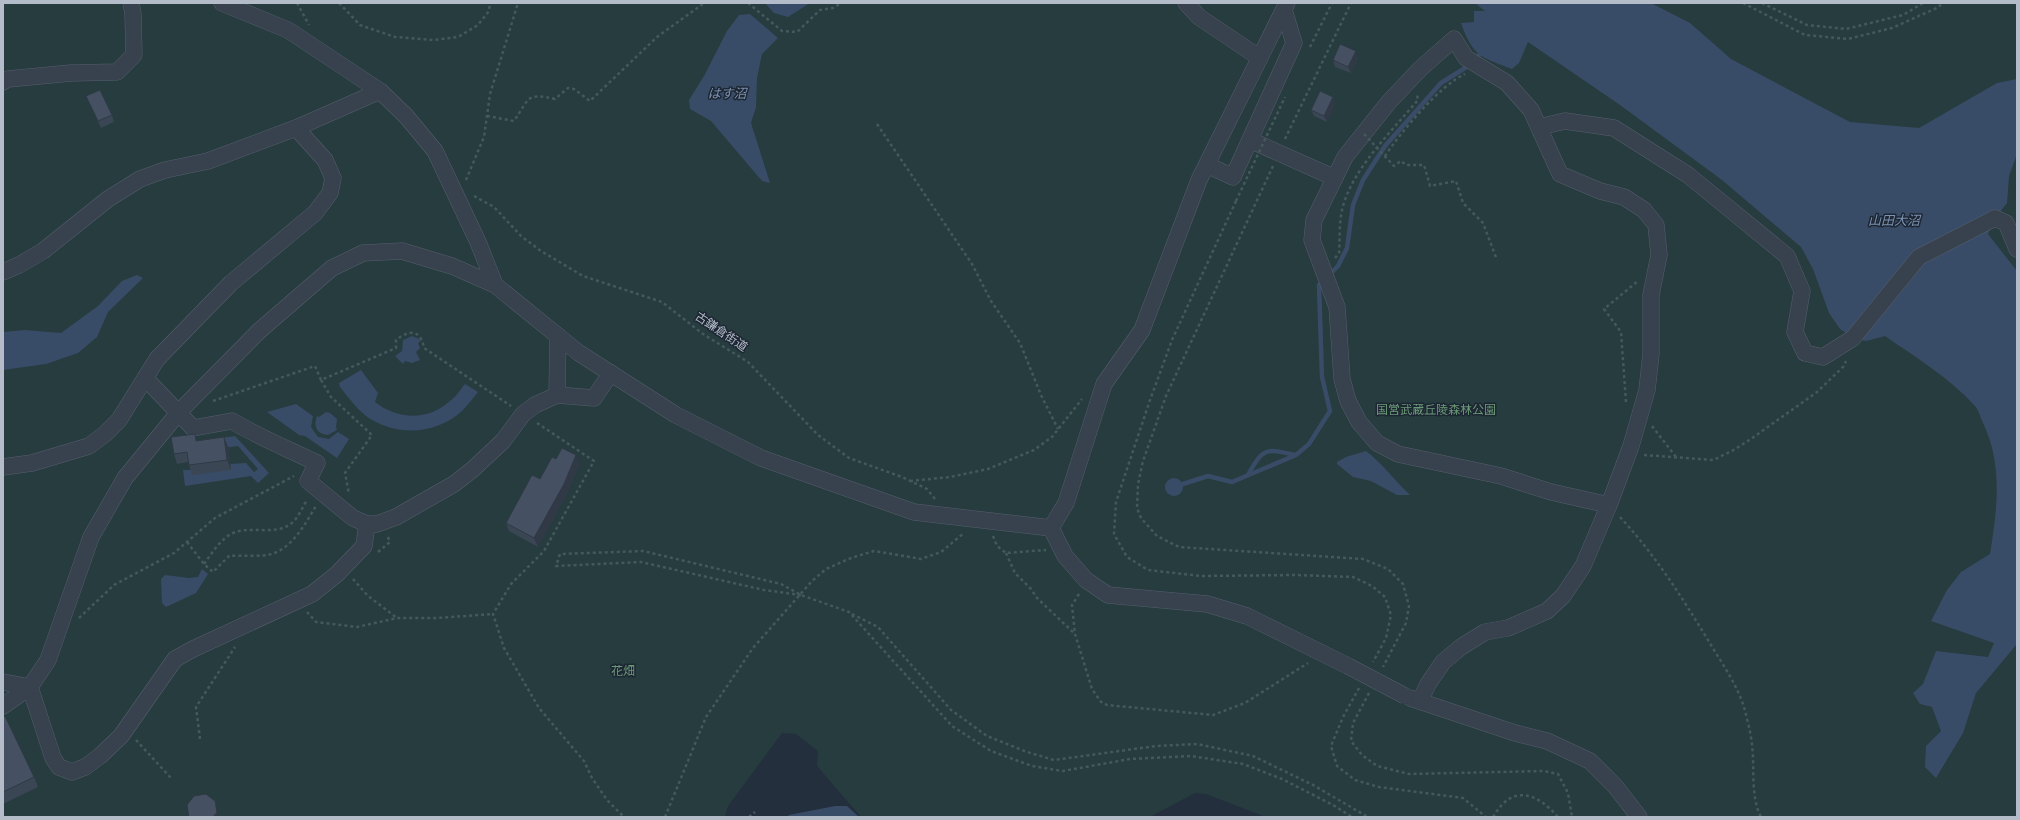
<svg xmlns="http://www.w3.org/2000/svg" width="2020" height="820" viewBox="0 0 2020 820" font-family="Signika,'Noto Sans JP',sans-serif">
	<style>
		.green { fill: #263c3f }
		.water { fill: #394c67 }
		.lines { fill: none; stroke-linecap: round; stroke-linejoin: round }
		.stream { stroke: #394c67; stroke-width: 4.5 }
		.minor-casing { stroke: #565f6c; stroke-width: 17 }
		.path { stroke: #44595c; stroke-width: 2.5; stroke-dasharray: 3 3; stroke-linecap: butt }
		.minor { stroke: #38414e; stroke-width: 16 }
		.minor-bridge-casing { stroke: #565f6c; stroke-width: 17; stroke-linecap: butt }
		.path-bridge { stroke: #44595c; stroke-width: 2.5; stroke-dasharray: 3 3; stroke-linecap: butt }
		.minor-bridge { stroke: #38414e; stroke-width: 16 }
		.wall { fill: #3b4654 }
		.shaded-wall { fill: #303945 }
		.building { fill: #455162; stroke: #303945 }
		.labels { text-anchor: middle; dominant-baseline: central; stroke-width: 3; stroke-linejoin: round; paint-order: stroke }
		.street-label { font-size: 12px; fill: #b4bcc9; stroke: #1d2633 }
		.park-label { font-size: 12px; fill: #6b9a76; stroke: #1d2633 }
		.water-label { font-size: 13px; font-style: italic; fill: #7c92b1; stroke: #1d2633 }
	</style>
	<rect width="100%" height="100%" fill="#242f3e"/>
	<!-- green -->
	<path class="green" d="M3,3H2017V817H1266L1206,794L1195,793L1150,817H861L817,766L818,751L796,734L782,733L728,806L725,817H3Z"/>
	<!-- water -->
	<g class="water">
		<path d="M765,3H810L788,17L774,13Z"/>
		<path d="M1475,3H1651L1690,23L1731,59L1850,122L1919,128L1997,83L2017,79V154L2009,176L2007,203L1995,218L1988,234L2017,271V644L1976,693L1963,733L1936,778L1925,767L1926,746L1941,731L1932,707L1920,704L1913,693L1923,684L1936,651L1988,657L1994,643L1931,621L1947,590L1961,572L1990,554C1997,510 2003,467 1984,425C1981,419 1979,411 1975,406C1950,378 1915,357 1885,336L1866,341L1853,338L1840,329L1829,313L1813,269L1801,247L1722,180L1620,105L1528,42L1519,63L1512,69C1481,57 1473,57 1461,23L1474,22V11H1485Z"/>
		<path d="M750,14L778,38L762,54L757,78L756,107L751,123L770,183L762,181L711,121L690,109L689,100L704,76L727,31L739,15Z"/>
		<path d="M137,275L143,278L108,312L97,337L78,353L46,364L3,370V332L25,330L61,333L98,306L122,281Z"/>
		<path d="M412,336L422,340L418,343L420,348L416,352L420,360L412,363L405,361L403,364L395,356L402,351L403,340Z"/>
		<path d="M361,370L378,393L375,402C398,420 428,421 450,401C456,397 460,390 465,384L478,392C473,398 468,405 462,411C436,435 395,437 366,416C356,408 348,397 340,387L339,383Z"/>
		<path d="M296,404L313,416L311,427L318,437L329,439L338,432L349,439L337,458L305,436L299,435L267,412Z"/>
		<path d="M326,412L330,413L337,419L336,427L337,430L328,435C317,434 313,427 317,416L319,417Z"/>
		<path d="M235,436L269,473L258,483L251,476L185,486L183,470H230V464L246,463L254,472L258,469L238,446L216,449L214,439Z"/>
		<path d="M1366,451C1382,463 1395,481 1410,495H1397L1371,481L1353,477L1337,464V462L1346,457Z"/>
		<circle cx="1174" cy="487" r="9"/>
		<path d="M202,569L208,574L196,593L166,607L162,603L161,579L165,575L189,578L198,577Z"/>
		<path d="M835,806H847L859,817H787L789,815Z"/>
	</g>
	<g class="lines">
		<!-- stream -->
		<g class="stream">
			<path d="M1333,271L1338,266L1347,248L1353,205L1363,180L1385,146L1441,83L1465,68L1479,55"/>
			<path d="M1248,475C1263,448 1265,448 1295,455"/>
			<path d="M1183,484L1208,476L1232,482L1296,455L1309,444L1330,411L1322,377L1319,285L1323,281"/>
		</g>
		<!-- minor casing -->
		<g class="minor-casing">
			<g id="minor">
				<path d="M222,3L288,30L380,91L406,116L435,151L478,242L495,285"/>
				<path d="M1186,3L1199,17L1260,58"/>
				<path d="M3,82L8,79L71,73L117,72L134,55L133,14L131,3"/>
				<path d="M1539,127L1565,121L1614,128L1688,175L1787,256L1802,291L1795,332L1805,353L1823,357L1853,338L1919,257L1995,218L2006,223L2017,249"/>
				<path d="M1250,140L1335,178"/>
				<path d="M1207,165L1233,177L1294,43L1284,10"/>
				<path d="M3,272L19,265L43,251L108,199L140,179L165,170L208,161L296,128L380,91"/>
				<path d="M145,378L193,428L232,421C259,437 288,449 317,463L308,481L353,518L367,524H377L396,517L454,484L472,470L503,441L523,414L535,405L557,395L594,398L611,373"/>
				<path d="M557,395L558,336"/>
				<path d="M3,467L32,463L89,446L105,434L119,420L157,359L231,283L315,213L330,193L333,178L325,160L296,128"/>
				<path d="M1051,528L1066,503L1104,384L1142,330L1199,180L1287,3"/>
				<path d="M1051,528L1065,556L1086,580L1108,595L1207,604L1247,616L1348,666"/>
				<path d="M3,682L30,687"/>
				<path d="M30,687L53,758L59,767L72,772L85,767L100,756L121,736L175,659L193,649L312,594L337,574L364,546L367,524"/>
				<path d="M1410,698L1515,733L1547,741L1590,761L1615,786L1639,817"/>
				<path d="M1420,701L1428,684L1443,662L1461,647L1485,632L1508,628L1547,611L1563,596L1583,566L1609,505L1631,446L1647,390L1651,354V295L1659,255L1656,225L1644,210L1624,197L1600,191L1560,174L1531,110L1507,83L1466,58L1454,39L1420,69L1388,103L1345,157L1314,220L1312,240L1337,307L1342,379L1348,401L1359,422L1377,443L1398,454L1501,476L1551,492L1609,505"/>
				<path d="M3,706L30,687L48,660L91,537L125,478L179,412L259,331L332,268L363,253L402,251L452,266L495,285L579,353L676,415L761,458L914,512L1051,528"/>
			</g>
		</g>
		<!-- path -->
		<g class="path">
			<path d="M297,3L309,25"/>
			<path d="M339,3L360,25L395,37L434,40L458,37L478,25L489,11L490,3"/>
			<path d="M748,3L782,31L797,32L820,10L833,8L841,3"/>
			<path d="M1743,3L1805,35L1848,39L1892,28L1939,7L1942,3"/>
			<path d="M1762,3L1807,25L1846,29L1903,15L1923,3"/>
			<path d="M1310,47L1332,3"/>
			<path d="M487,116L514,121C529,99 526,92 555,99L568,88L574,89L590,101L657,37L704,3"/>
			<path d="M877,124L972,264L991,301L1020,343L1041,395L1058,429"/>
			<path d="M1285,139L1351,3"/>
			<path d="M1385,156C1400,133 1440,85 1465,74"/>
			<path d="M1273,166L1166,396L1143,461L1138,484L1137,508L1141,518L1157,536L1179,547L1363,559L1388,569L1403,584L1409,606L1406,623L1383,667"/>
			<path d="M466,180L484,137L490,94L518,3"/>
			<path d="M474,196L494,207L521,236L541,251L583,276L662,302L703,334L748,362L818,435L849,458L902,477L927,489L935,499"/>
			<path d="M1236,201L1172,340L1150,400L1116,502L1114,534L1127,557L1148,570L1201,576L1296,575L1353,577L1372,586L1385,597L1391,615L1386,638L1373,662"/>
			<path d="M1335,258L1339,253C1340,239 1339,224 1342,210C1351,170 1392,131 1418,100L1417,94"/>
			<path d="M321,380L331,397L372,435L345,473L349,494"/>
			<path d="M213,401L315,366L321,380L396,348V340C410,329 421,330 424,348L511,406"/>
			<path d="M1626,402L1621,332L1604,309L1638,281"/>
			<path d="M537,423L594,461L544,551L511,584L493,614L504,648L539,708L584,761L592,778L607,800L624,817"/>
			<path d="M1652,426L1676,457"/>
			<path d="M1644,455L1713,460L1732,451L1751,439L1817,392L1844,366L1846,361"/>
			<path d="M910,481L950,477L988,469L1034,450L1052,437L1082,399"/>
			<path d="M1620,517C1657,557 1683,599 1711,645C1723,665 1737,685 1744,707C1747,719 1751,733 1752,745C1755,768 1750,796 1761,817"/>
			<path d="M993,536L997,546L1006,553L1046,550"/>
			<path d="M187,542L204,564L213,572L229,556C241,555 262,557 272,554C293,547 305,524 316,506"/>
			<path d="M378,552L390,542L387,535"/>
			<path d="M1006,553L1015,573L1031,589L1037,598L1075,634"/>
			<path d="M204,564C212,553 219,541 231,534C250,524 277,538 294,521C299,516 303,506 307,500"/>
			<path d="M353,579L368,596L397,618"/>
			<path d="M1079,594L1072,605L1075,634L1092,689L1101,702L1107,705L1213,715L1245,703L1308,663"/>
			<path d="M801,595L764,590L641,562L556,566L560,554L643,551L781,584L801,595L849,612L952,726L991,751L1032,766L1063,771L1130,759L1191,756L1243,764L1282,779L1333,805L1352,817"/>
			<path d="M307,612L316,622L357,627L397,618H437L493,614"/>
			<path d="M852,614L878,627L951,710L987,736L1027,752L1054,760L1156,746L1197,744L1253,756L1313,785L1368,817"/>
			<path d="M79,618L114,585L174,553L215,518L294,476"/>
			<path d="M1359,688L1343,717L1331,746L1337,766L1355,780L1379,787L1463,798L1486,817"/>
			<path d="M1369,693L1353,723L1351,741L1362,755L1377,766L1409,774L1544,771L1558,774L1568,793L1572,817"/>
			<path d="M200,739L196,707L235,647"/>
			<path d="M136,740L171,778"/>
			<path d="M665,817L706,717L753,648L812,581L826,569L851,558L874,551L921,559L941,552L964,533"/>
			<path d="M749,817L755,812"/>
			<path d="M1493,817C1512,784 1536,792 1558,817"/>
		</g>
		<!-- minor -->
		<use href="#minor" class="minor"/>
		<!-- minor-bridge casing -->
		<g class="minor-bridge-casing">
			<path id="minor-bridge" d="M1348,666L1405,696"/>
		</g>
		<!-- path-bridge -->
		<g class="path-bridge">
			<path d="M1364,134L1394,166L1401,161L1406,165H1424L1430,186L1456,181L1463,203L1483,223L1497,260"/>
			<path d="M1236,201L1285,97"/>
		</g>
		<!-- minor-bridge -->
		<use href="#minor-bridge" class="minor-bridge"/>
	</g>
	<!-- wall -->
	<g class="wall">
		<path d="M1358,58L1351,73L1335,67L1333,60Z"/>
		<path d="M86,96L112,115L114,122L101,128L89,103Z"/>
		<path d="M1335,103L1327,122L1314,116L1311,110Z"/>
		<path d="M224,437L228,447L231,470L192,475L188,462L177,464L174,454L198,441Z"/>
		<path d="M556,459L579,464L567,493L538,547L509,531L506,523Z"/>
		<path d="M3,717L34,777L38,787L3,804Z"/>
	</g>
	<!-- shaded-wall -->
	<g class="shaded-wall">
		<path d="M1356,51L1358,58L1351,73L1348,67Z"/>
		<path d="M1333,97L1335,103L1327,122L1324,116Z"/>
		<path d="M224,437L228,447L231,470L227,460Z"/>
		<path d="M576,455L579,464L567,493L538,547L534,538Z"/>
		<path d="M215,801L216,804L218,816L217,817H213Z"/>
	</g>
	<!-- building -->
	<g class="building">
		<path d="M1340,44L1356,51L1348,67L1333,60Z"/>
		<path d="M100,90L112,115L98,121L86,96Z"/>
		<path d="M1320,91L1333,97L1324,116L1311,110Z"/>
		<path d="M195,434L196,441L224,437L227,460L189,465L187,452L174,454L171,437Z"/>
		<path d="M562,448L576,455L564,484L534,538L506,523L532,475L540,479L552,457L556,459Z"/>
		<path d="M5,716L34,777L3,792V717Z"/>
		<path d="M206,794L215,801L217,812L213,817H189L187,805L194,796Z"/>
	</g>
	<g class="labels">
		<!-- street labels -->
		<g class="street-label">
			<text transform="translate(721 332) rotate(34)">古鎌倉街道</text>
		</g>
		<!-- park labels -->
		<g class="park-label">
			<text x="1436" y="410">国営武蔵丘陵森林公園</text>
			<text x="623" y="671">花畑</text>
		</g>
		<!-- water labels -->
		<g class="water-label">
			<text x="727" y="94">はす沼</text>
			<text x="1894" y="221">山田大沼</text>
		</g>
	</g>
	<!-- border -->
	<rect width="2020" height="820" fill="none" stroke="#b4bcc9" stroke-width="8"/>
</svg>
